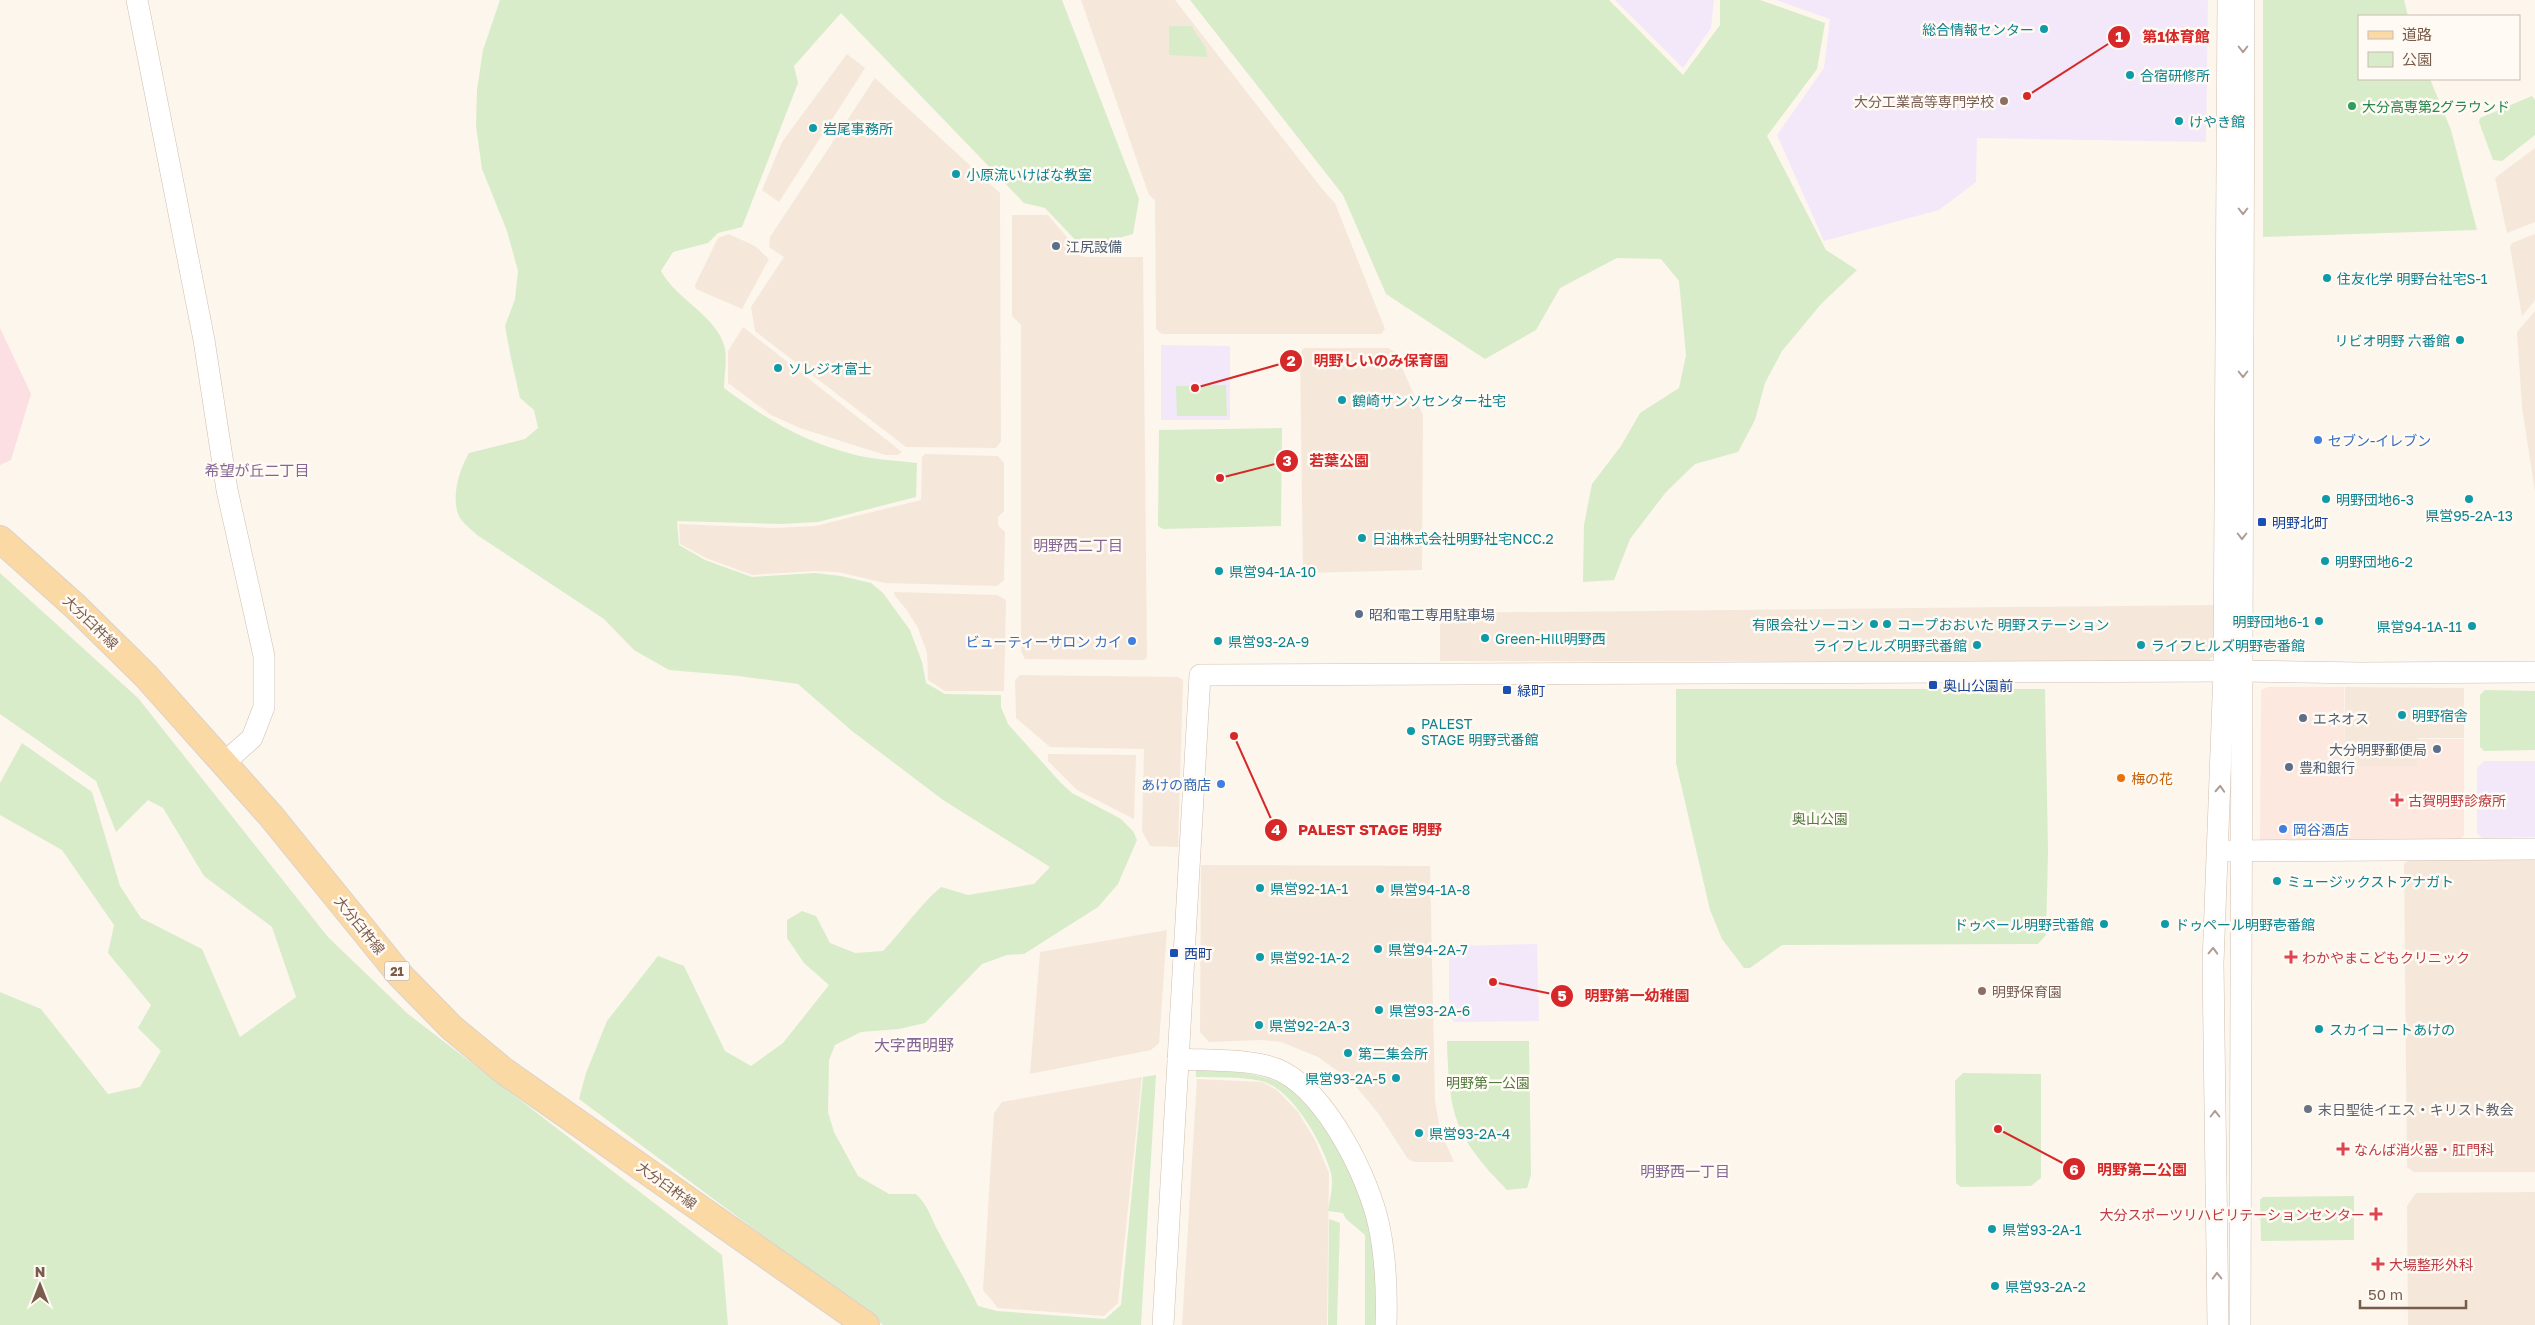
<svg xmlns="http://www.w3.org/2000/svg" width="2535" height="1325" viewBox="0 0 2535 1325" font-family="'Golos Text','Noto Sans JP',sans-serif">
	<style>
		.residential { fill: #f5e8da }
		.commercial { fill: #fde8e0 }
		.education { fill: #f3e8fa }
		.medical { fill: #fbdfe3 }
		.green { fill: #d8ecc9 }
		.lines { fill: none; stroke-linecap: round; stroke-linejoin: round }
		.minor-casing { stroke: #d1beb0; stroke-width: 22 }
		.major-casing { stroke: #dad1cd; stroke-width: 28 }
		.minor { stroke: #fff; stroke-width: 21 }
		.major { stroke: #fbd9a5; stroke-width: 26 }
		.oneway { stroke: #af9d94 }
		.culture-dot { fill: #0f9aa8; stroke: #fffaf3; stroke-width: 2 }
		.education-dot { fill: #8d6e63; stroke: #fffaf3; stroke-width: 2 }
		.leisure-dot { fill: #2e9e5b; stroke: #fffaf3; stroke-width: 2 }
		.service-dot { fill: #5c6f8a; stroke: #fffaf3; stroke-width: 2 }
		.shop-dot { fill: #3f7fe0; stroke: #fffaf3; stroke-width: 2 }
		.transit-dot { fill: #1a4fb4; stroke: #fffaf3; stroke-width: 2 }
		.food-dot { fill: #e8710a; stroke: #fffaf3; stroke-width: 2 }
		.health-dot { fill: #e0444e; stroke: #fffaf3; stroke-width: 2 }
		.worship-dot { fill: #6b7280; stroke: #fffaf3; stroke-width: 2 }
		.labels { text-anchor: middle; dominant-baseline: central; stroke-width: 5; stroke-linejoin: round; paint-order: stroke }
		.shield { fill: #fffaf3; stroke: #a28b7f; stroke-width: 1 }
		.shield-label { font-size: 12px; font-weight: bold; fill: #7a5c4d }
		.culture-label { font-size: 14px; fill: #0d838f; stroke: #fffaf3; text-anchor: start }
		.education-label { font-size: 14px; fill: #785e54; stroke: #fffaf3; text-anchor: end }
		.leisure-label { font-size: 14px; fill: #27864d; stroke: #fffaf3; text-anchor: start }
		.service-label { font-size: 14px; fill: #4e5e75; stroke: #fffaf3; text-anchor: start }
		.shop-label { font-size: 14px; fill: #366cbe; stroke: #fffaf3; text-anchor: start }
		.transit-label { font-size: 14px; fill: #164399; stroke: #fffaf3; text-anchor: start }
		.street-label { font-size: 14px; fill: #7a5c4d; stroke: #fffaf3 }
		.food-label { font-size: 14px; fill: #c56008; stroke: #fffaf3; text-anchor: start }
		.health-label { font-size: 14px; fill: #be3a42; stroke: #fffaf3; text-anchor: start }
		.park-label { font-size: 14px; fill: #537a41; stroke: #fffaf3 }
		.worship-label { font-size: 14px; fill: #5b616d; stroke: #fffaf3; text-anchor: start }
		.neighbourhood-label { font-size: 15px; fill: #846695; stroke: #fffaf3 }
		.quarter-label { font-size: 16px; fill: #846695; stroke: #fffaf3 }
		.leader { fill: none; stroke: #d62828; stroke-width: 2 }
		.callout-dot { fill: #d62828; stroke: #fffaf3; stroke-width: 2 }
		.mark-label { font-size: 15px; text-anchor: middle; font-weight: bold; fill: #fff }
		.callout-label { font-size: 15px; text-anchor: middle; font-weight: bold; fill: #d62828; stroke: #fffaf3; stroke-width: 5; stroke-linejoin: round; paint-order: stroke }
	</style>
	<rect width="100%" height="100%" fill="#fdf6ec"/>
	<!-- residential -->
	<g class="residential">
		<path d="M1081,0H1175L1323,190L1335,203L1385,329L1381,334H1162L1156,329L1155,200L1149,195Z"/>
		<path d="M847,54L865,68L779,202L762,190L782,142Z"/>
		<path d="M875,78L1000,193L1001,441L996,448L906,447L755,331L751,307L784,257L769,247L770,237Z"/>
		<path d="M2535,148V222L2507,233L2495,178Z"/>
		<path d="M1012,215H1048L1084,257H1143L1147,658L1143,660L1025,659L1021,651V325L1012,316Z"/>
		<path d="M729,234L755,246L769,259L742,309L696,289L695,285L718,238Z"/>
		<path d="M2535,234V300L2522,316L2510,247L2512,243Z"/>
		<path d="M2535,311V492L2522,407L2517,332Z"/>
		<path d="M743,327L902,452L898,455H885L800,428L771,415L728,383V351Z"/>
		<path d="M1304,348H1388L1395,352L1423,415L1422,570L1303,573L1300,353Z"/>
		<path d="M925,454L998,456L1004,463V511L998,517V525L1005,532L1004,580L997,586L885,583L838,572L815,571L752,575L706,558L680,544L679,524L773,528L815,526L921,500L922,457Z"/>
		<path d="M894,592L997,595L1006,600L1004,691H945L928,680L927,653L918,628L906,609L895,596Z"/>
		<path d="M2215,605L2214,656L2206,662L1440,661V613Z"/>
		<path d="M1020,675L1178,677L1183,680L1178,847L1150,846L1142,831L1144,749L1050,747L1016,718L1015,680Z"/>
		<path d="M2345,687L2464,688V738H2418L2417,766H2344Z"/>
		<path d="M1048,754L1136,755L1134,819L1077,790L1048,761Z"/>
		<path d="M2410,859H2535V1172H2414L2407,1167L2404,864Z"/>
		<path d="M1201,865L1430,866L1435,1100L1440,1130L1454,1162H1414L1408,1159L1378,1113L1359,1090L1346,1077L1318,1057L1281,1042L1262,1040L1209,1042L1200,1032Z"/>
		<path d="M1167,930L1159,1043L1151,1050L1030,1074L1040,952Z"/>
		<path d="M1142,1077L1118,1303L1104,1316L998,1308L983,1290L994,1113L1002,1102Z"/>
		<path d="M1197,1079L1262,1082L1277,1090L1298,1112L1315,1140L1329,1173L1327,1325H1182Z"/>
		<path d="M2535,1192V1325H2408L2407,1206L2416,1193Z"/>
	</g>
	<!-- commercial -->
	<path class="commercial" d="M2268,687H2344V766H2417L2418,739H2464V835L2458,841L2260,843L2261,690Z"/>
	<!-- education -->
	<g class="education">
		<path d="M1615,0H1714L1711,28L1683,68Z"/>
		<path d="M1776,0H2208L2206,142L1977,138L1976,182L1939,210L1824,241L1777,135L1824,68L1830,19Z"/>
		<path d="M1161,345L1230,346V420H1161Z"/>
		<path d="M2484,761H2535V837L2482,838L2477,833V768Z"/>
		<path d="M1537,944L1539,1021L1454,1022L1449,1015V949L1453,946Z"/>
	</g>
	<!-- medical -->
	<path class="medical" d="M0,328L31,394L11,460L0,465Z"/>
	<!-- green -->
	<g class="green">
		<path d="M500,0H1062L1139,199L1133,234L1083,248L1045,208L1024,203L841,13L794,66L798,83L742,227L718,233L708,243L673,252L661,271C676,299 715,315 724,345C728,357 724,375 724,388C763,417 803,442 852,454C873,460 895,460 917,463L916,497L818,522L781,524L677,521L679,545L705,560L752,577L815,573L841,576L871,583L883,593L910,630L922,662L926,683L945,694L1001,695V707L1008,724L1060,782L1072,793L1121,819L1133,831L1137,840L1118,884L1098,907L1024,954L1007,955L982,964L925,1023L899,1029L861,1032L835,1045L829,1060L828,1112L834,1132L858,1176L889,1194H916C929,1207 930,1216 938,1231C951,1256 966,1280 978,1306L997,1311L1105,1319L1121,1305L1143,1077L1156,1075L1141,1325H883L579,1099L586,1073L607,1021L658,956L684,966L725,1051L751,1066L783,1043L829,985L804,963L787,938V920L802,911L816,916L830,943L855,953L883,951C903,930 919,906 941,887L968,895L1034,884L1050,867L943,800L852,731L798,684L739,676L669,670L634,650L604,619L477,535C472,530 464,524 460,518C450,499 459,470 469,453L525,439L538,428L534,410L520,398L511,358L505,326L515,299L518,271L507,231L482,169L476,126L477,90L483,50Z"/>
		<path d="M1190,0H1609L1683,75L1720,25V0H1760L1825,23L1817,69L1767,136L1826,250L1857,270L1822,303L1782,351L1765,383L1755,420L1738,452L1695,464L1666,492L1630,539L1614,580L1583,582L1584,525L1592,484L1621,446L1640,413L1679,388L1686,355L1679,281L1661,259L1617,258L1560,288L1536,330L1485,359L1386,294L1343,195Z"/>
		<path d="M2263,0H2404L2408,16H2359V79H2430L2451,130L2477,230L2263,237Z"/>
		<path d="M1169,26H1191L1206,48L1207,57L1169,55Z"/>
		<path d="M2532,96L2535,100V135L2502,161L2493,160L2479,122L2480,118Z"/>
		<path d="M1226,385L1227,416H1177L1176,386Z"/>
		<path d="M1282,428L1281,526L1163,529L1158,526L1159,430Z"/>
		<path d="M0,573L138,698L328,937L408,1014L722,1255L728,1325H0V992L41,1009L108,1094L140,1087L161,1051L138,1028L151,1005L108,953L114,925L62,850L0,815V783L22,743L92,792L120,886L141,918L202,949L240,1037L296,997L272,927L204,876L163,808L148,800L116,832L96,781L0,714Z"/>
		<path d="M1676,689H2045L2048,851L2046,935L2038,944L1782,945L1750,968H1744L1722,939L1710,910L1676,763Z"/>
		<path d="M2485,690L2535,691V750L2484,751L2480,747V695Z"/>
		<path d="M1447,1041H1529L1531,1175L1527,1188L1507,1190C1454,1136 1449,1115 1447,1041Z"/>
		<path d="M1196,1070C1225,1071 1255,1071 1282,1084C1310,1098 1355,1170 1364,1201C1370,1223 1375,1249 1378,1272C1380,1289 1377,1308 1376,1325H1365V1235L1346,1219L1343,1213L1328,1211C1330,1198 1334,1185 1331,1173C1323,1144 1292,1088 1261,1081C1240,1076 1217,1078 1196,1077Z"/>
		<path d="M1963,1073L2041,1074V1178L2031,1186L1961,1187L1956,1183L1955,1081Z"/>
		<path d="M2354,1196V1240L2261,1241L2260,1200L2263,1197Z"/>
		<path d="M1329,1219L1340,1223L1337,1325H1328Z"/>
	</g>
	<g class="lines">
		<!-- minor casing -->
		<g class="minor-casing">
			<g id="minor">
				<path d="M137,0L204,340L227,490L264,656V707L252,738L224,763"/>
				<path d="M2229,851L2535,849"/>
				<path d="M1178,1059C1209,1061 1256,1058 1283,1072C1328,1096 1369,1178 1379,1226C1386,1259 1387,1292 1386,1325"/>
				<path d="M1163,1325L1200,675L2242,671L2359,673L2535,672"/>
				<path d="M2218,1325L2213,963L2224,672L2228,0"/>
				<path d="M2240,1325L2244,0"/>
			</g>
		</g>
		<!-- major casing -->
		<g class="major-casing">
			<path id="major" d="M0,539L75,606L146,676L271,816L400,975L452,1028L504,1071L866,1325"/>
		</g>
		<!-- minor -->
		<use href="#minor" class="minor"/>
		<!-- major -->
		<use href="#major" class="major"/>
	</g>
	<!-- one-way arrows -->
	<defs><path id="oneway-chevron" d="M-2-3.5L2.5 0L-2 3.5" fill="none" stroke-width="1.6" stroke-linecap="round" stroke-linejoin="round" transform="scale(1.25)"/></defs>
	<g class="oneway">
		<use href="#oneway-chevron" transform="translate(2243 49) rotate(90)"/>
		<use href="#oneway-chevron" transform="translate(2243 211) rotate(90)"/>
		<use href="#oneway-chevron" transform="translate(2243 374) rotate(90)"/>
		<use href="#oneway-chevron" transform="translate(2242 536) rotate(90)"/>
		<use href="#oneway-chevron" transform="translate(2220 789) rotate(-87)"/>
		<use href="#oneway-chevron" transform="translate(2213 951) rotate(-88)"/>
		<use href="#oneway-chevron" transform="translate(2215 1114) rotate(-90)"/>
		<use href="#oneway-chevron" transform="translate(2217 1276) rotate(-91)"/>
	</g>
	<!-- markers -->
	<g class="culture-dot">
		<circle cx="2044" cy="29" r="5"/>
		<circle cx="2130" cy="75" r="5"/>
		<circle cx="2179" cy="121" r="5"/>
		<circle cx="813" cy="128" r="5"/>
		<circle cx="956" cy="174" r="5"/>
		<circle cx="2327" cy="278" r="5"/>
		<circle cx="2460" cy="340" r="5"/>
		<circle cx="778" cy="368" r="5"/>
		<circle cx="1342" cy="400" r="5"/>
		<circle cx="2326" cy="499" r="5"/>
		<circle cx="2469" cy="499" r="5"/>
		<circle cx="1362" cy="538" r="5"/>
		<circle cx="2325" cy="561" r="5"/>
		<circle cx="1219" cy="571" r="5"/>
		<circle cx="2319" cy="621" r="5"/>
		<circle cx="1874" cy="624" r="5"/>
		<circle cx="1887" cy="624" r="5"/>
		<circle cx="2472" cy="626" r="5"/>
		<circle cx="1485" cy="638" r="5"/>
		<circle cx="1218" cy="641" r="5"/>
		<circle cx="1977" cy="645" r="5"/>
		<circle cx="2141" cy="645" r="5"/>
		<circle cx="2402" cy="715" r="5"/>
		<circle cx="1411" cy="731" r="5"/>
		<circle cx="2277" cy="881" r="5"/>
		<circle cx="1260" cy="888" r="5"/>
		<circle cx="1380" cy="889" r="5"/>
		<circle cx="2104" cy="924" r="5"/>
		<circle cx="2165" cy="924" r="5"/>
		<circle cx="1378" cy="949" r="5"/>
		<circle cx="1260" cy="957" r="5"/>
		<circle cx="1379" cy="1010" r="5"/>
		<circle cx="1259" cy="1025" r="5"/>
		<circle cx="2319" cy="1029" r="5"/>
		<circle cx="1348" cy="1053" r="5"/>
		<circle cx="1396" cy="1078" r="5"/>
		<circle cx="1419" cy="1133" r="5"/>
		<circle cx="1992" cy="1229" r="5"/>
		<circle cx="1995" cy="1286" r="5"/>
	</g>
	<g class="education-dot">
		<circle cx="2004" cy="101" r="5"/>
		<circle cx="1982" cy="991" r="5"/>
	</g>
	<circle class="leisure-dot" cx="2352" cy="106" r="5"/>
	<g class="service-dot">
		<circle cx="1056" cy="246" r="5"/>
		<circle cx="1359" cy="614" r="5"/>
		<circle cx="2303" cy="718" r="5"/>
		<circle cx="2437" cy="749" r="5"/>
		<circle cx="2289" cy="767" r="5"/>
	</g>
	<g class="shop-dot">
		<circle cx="2318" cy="440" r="5"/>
		<circle cx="1132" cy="641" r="5"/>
		<circle cx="1221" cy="784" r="5"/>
		<circle cx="2283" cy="829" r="5"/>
	</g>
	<g class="transit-dot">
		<rect x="2257" y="517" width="10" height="10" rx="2.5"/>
		<rect x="1928" y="680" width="10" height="10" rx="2.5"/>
		<rect x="1502" y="685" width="10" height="10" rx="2.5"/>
		<rect x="1169" y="948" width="10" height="10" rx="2.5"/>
	</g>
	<circle class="food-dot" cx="2121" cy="778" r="5"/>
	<g class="health-dot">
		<path d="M2394.5 792.5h5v5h5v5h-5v5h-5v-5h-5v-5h5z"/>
		<path d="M2288.5 949.5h5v5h5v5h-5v5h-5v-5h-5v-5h5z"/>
		<path d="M2340.5 1141.5h5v5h5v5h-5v5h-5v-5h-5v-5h5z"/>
		<path d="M2373.5 1206.5h5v5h5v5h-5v5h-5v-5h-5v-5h5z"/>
		<path d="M2375.5 1256.5h5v5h5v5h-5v5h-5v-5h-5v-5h5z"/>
	</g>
	<circle class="worship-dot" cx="2308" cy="1109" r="5"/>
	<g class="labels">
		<!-- shield labels -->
		<rect class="shield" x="384.5" y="961.5" width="25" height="19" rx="4"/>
		<g class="shield-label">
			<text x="397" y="971">21</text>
		</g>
		<!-- culture labels -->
		<g class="culture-label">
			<text x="2034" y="29" text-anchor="end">総合情報センター</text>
			<text x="2140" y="75">合宿研修所</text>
			<text x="2189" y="121">けやき館</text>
			<text x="823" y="128">岩尾事務所</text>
			<text x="966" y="174">小原流いけばな教室</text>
			<text x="2337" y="278">住友化学 明野台社宅S-1</text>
			<text x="2450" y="340" text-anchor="end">リビオ明野 六番館</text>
			<text x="788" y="368">ソレジオ富士</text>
			<text x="1352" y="400">鶴崎サンソセンター社宅</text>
			<text x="2336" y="499">明野団地6-3</text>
			<text x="2469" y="515" text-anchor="middle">県営95-2A-13</text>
			<text x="1372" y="538">日油株式会社明野社宅NCC.2</text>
			<text x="2335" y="561">明野団地6-2</text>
			<text x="1229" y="571">県営94-1A-10</text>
			<text x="2309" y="621" text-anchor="end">明野団地6-1</text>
			<text x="1864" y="624" text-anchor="end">有限会社ソーコン</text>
			<text x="1897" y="624">コープおおいた 明野ステーション</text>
			<text x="2462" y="626" text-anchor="end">県営94-1A-11</text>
			<text x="1495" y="638">Green-Hill明野西</text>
			<text x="1228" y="641">県営93-2A-9</text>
			<text x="1967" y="645" text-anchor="end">ライフヒルズ明野弐番館</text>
			<text x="2151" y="645">ライフヒルズ明野壱番館</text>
			<text x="2412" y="715">明野宿舎</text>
			<text x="1421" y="723">PALEST<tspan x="1421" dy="16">STAGE 明野弐番館</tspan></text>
			<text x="2287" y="881">ミュージックストアナガト</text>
			<text x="1270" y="888">県営92-1A-1</text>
			<text x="1390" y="889">県営94-1A-8</text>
			<text x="2094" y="924" text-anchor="end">ドゥペール明野弐番館</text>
			<text x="2175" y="924">ドゥペール明野壱番館</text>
			<text x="1388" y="949">県営94-2A-7</text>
			<text x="1270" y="957">県営92-1A-2</text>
			<text x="1389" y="1010">県営93-2A-6</text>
			<text x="1269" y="1025">県営92-2A-3</text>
			<text x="2329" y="1029">スカイコートあけの</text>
			<text x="1358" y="1053">第二集会所</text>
			<text x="1386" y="1078" text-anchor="end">県営93-2A-5</text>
			<text x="1429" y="1133">県営93-2A-4</text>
			<text x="2002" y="1229">県営93-2A-1</text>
			<text x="2005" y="1286">県営93-2A-2</text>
		</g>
		<!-- education labels -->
		<g class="education-label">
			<text x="1994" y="101">大分工業高等専門学校</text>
			<text x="1992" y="991" text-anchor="start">明野保育園</text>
		</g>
		<!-- leisure labels -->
		<g class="leisure-label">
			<text x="2362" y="106">大分高専第2グラウンド</text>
		</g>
		<!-- service labels -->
		<g class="service-label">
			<text x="1066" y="246">江尻設備</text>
			<text x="1369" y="614">昭和電工専用駐車場</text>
			<text x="2313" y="718">エネオス</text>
			<text x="2427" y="749" text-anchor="end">大分明野郵便局</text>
			<text x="2299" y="767">豊和銀行</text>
		</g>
		<!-- shop labels -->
		<g class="shop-label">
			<text x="2328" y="440">セブン-イレブン</text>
			<text x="1122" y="641" text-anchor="end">ビューティーサロン カイ</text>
			<text x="1211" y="784" text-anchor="end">あけの商店</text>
			<text x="2293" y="829">岡谷酒店</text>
		</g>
		<!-- transit labels -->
		<g class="transit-label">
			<text x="2272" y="522">明野北町</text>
			<text x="1943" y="685">奥山公園前</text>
			<text x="1517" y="690">緑町</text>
			<text x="1184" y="953">西町</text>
		</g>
		<!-- street labels -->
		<g class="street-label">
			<text transform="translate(91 622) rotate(44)">大分臼杵線</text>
			<text transform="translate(360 925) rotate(51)">大分臼杵線</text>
			<text transform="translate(667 1185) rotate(36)">大分臼杵線</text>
		</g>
		<!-- food labels -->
		<g class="food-label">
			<text x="2131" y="778">梅の花</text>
		</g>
		<!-- health labels -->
		<g class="health-label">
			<text x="2408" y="800">古賀明野診療所</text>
			<text x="2302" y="957">わかやまこどもクリニック</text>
			<text x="2354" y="1149">なんば消火器・肛門科</text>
			<text x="2365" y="1214" text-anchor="end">大分スポーツリハビリテーションセンター</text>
			<text x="2389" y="1264">大場整形外科</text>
		</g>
		<!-- park labels -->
		<g class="park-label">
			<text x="1820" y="818">奥山公園</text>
			<text x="1488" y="1082">明野第一公園</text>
		</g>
		<!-- worship labels -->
		<g class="worship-label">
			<text x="2318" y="1109">末日聖徒イエス・キリスト教会</text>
		</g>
		<!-- neighbourhood labels -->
		<g class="neighbourhood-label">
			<text x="257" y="470">希望が丘二丁目</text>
			<text x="1078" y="545">明野西二丁目</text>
			<text x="1685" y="1171">明野西一丁目</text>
		</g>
		<!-- quarter labels -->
		<g class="quarter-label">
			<text x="914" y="1045">大字西明野</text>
		</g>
	</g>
	<!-- callouts -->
	<path class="leader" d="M2027 96L2119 37M1195 388L1291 361M1220 478L1287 461M1234 736L1276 830M1493 982L1562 996M1998 1129L2074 1169"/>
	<g class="callout-dot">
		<circle cx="2027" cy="96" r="5"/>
		<circle cx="1195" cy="388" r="5"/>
		<circle cx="1220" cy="478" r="5"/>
		<circle cx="1234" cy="736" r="5"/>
		<circle cx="1493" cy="982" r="5"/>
		<circle cx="1998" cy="1129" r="5"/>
		<circle cx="2119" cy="37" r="12"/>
		<circle cx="1291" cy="361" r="12"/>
		<circle cx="1287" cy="461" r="12"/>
		<circle cx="1276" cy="830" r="12"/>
		<circle cx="1562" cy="996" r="12"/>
		<circle cx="2074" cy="1169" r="12"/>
	</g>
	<g class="mark-label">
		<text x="2119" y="42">1</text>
		<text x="1291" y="366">2</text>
		<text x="1287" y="466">3</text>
		<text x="1276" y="835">4</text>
		<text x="1562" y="1001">5</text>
		<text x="2074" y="1175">6</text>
	</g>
	<g class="callout-label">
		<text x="2176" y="42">第1体育館</text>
		<text x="1381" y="366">明野しいのみ保育園</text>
		<text x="1339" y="466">若葉公園</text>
		<text x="1370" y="835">PALEST STAGE 明野</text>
		<text x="1637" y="1001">明野第一幼稚園</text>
		<text x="2142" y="1175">明野第二公園</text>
	</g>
	<!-- legend -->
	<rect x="2358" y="15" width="162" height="65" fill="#fffaf3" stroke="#cabbb1"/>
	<rect x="2368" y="31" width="25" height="8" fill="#fbd9a5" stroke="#cabbb1"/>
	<text x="2402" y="40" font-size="15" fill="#7a5c4d">道路</text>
	<rect x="2368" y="52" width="25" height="15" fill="#d8ecc9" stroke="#cabbb1"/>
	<text x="2402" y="65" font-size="15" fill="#7a5c4d">公園</text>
	<!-- north arrow -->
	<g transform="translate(40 1285)" stroke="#fffaf3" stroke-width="4" paint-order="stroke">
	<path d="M0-4L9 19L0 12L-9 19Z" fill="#7a5c4d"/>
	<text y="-8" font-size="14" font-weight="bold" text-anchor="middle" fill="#7a5c4d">N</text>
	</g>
	<!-- scale -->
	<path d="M2360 1300v8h106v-8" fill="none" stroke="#7a5c4d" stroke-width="2.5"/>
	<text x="2368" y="1300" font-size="15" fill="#7a5c4d" stroke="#fffaf3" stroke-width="4" paint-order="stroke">50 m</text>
</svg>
